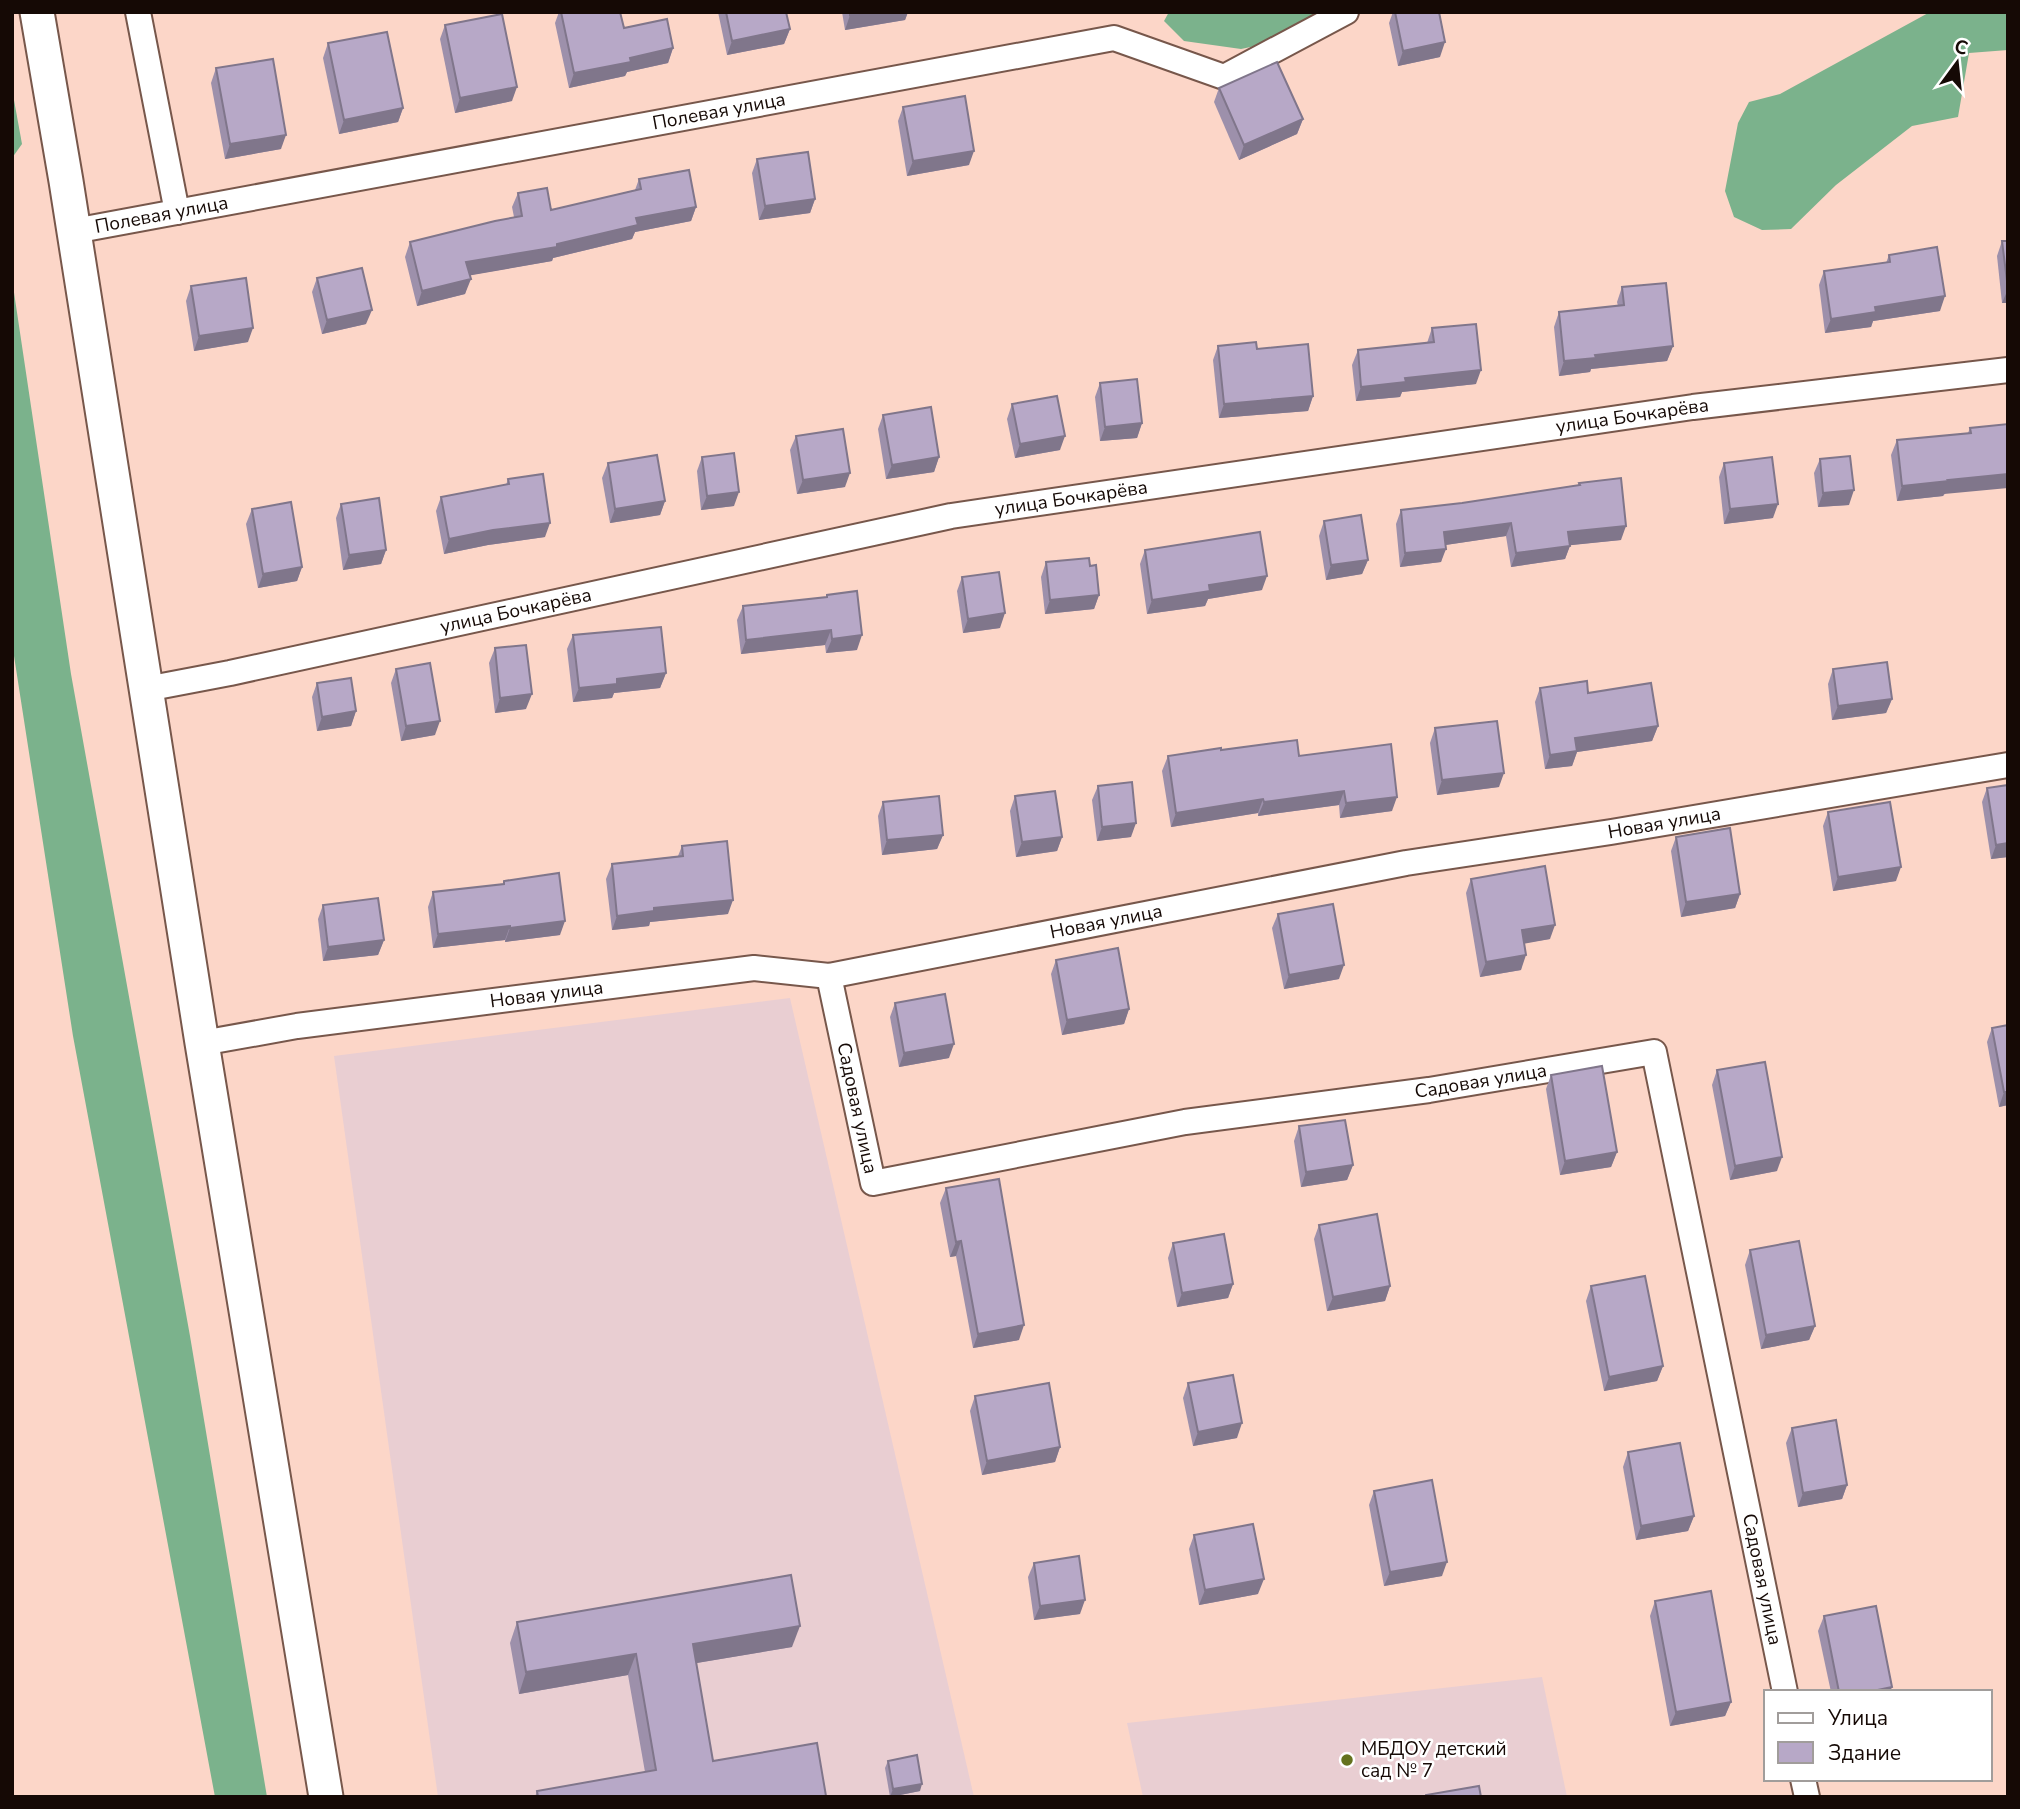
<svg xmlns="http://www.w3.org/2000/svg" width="2020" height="1809" viewBox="0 0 2020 1809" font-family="'Nunito Sans',sans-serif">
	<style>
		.education { fill: #e9ced2 }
		.forest { fill: #7bb28c }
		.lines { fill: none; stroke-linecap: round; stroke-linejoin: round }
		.street-casing { stroke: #77574b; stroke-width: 28 }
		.secondary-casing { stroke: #77574b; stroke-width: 37 }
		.street { stroke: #fff; stroke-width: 24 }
		.secondary { stroke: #fff; stroke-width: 33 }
		.wall { fill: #9d90ab }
		.shaded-wall { fill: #80768b }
		.building { fill: #b7a8c7; stroke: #80768b; stroke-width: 2 }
		.poi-dot { fill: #64721e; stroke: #fff; stroke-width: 2.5 }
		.labels { text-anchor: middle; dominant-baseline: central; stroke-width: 5; stroke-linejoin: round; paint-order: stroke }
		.street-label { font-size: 19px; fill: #150905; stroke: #fff }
		.poi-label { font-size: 19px; fill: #150905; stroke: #fff; text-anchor: start }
	</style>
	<rect width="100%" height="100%" fill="#fcd6c8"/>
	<!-- education -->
	<g class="education">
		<path d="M790,998L974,1797H438L334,1056Z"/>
		<path d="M1542,1677L1567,1797H1143L1127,1723Z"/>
	</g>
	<!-- forest -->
	<g class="forest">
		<path d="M1169,12H1323L1270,43L1241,49L1184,41L1164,21Z"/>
		<path d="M1930,12H2008V50L1969,53L1958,117L1912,126L1836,185L1791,229L1762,230L1734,217L1725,191L1738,123L1749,102L1780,94Z"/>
		<path d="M12,89L22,144L12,158Z"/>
		<path d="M12,279L71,674L190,1336L267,1797H215L73,1036L12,643Z"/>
	</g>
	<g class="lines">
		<!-- street casing -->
		<g class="street-casing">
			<g id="street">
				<path d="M138,12L177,212"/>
				<path id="s1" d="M74,231L1114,38L1224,77L1346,12"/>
				<path id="s2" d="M146,689L230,673L951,516L1693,407L2008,370"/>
				<path id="s3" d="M829,976L873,1183L1185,1122L1429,1090L1654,1052L1785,1692"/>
				<path id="s4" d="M202,1043L297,1026L754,968L829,976L1406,863L1611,832L2008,765"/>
				<path d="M1803,1779L1807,1797"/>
			</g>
		</g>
		<!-- secondary casing -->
		<g class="secondary-casing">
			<path id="secondary" d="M37,12L66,181L202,1043L326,1797"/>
		</g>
		<!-- street -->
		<use href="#street" class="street"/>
		<!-- secondary -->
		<use href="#secondary" class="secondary"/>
	</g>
	<!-- wall -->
	<g class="wall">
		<path d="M559,12H620L624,28L673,48L668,63L627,72L625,76L569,88L555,23Z"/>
		<path d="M718,12H786L790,29L784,44L727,55Z"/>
		<path d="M842,12H908L905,20L845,30Z"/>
		<path d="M1393,12H1439L1440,57L1398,66L1389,23Z"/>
		<path d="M445,25L512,101L455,113L440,39Z"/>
		<path d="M328,43L403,108L398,122L339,134L323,58Z"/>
		<path d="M216,68L281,149L225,159L211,83Z"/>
		<path d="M1219,88L1303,119L1297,134L1239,160L1214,102Z"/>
		<path d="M903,107L969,165L907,176L898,121Z"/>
		<path d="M757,159L815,199L810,213L759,220L752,173Z"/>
		<path d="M639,179L696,207L691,221L635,232L632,239L553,258L552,261L470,275L465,294L417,306L405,257L410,242L514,217L512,207L518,193L551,210L635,190Z"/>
		<path d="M2002,241H2008V303H2002L1997,256Z"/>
		<path d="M1889,255L1940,311L1873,321L1871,327L1825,333L1819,285L1824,271L1886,263Z"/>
		<path d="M317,278L366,324L322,334L312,292Z"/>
		<path d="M191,286L248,342L194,351L186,301Z"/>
		<path d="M1622,287L1673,346L1667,361L1591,369L1590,372L1559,376L1554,327L1559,312L1618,306L1617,302Z"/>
		<path d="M1432,328L1476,384L1402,392L1400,397L1356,401L1352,365L1358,350L1427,343Z"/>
		<path d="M1218,346L1257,349L1313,396L1308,411L1219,418L1213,360Z"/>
		<path d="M1100,383L1142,423L1137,438L1100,441L1095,397Z"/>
		<path d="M1012,404L1060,450L1015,458L1007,419Z"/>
		<path d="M883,415L939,457L934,472L886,479L878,429Z"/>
		<path d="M2008,424L1943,496L1897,501L1891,455L1897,440L1968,433L1970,428Z"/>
		<path d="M796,436L845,487L797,494L790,450Z"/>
		<path d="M702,457L734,506L701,510L697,471Z"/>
		<path d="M1820,459L1849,505L1818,507L1814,473Z"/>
		<path d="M608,463L665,501L660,515L610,523L602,478Z"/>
		<path d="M1724,463L1773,518L1724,524L1719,477Z"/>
		<path d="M508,479L545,537L488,545L444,554L436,511L441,497L506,485Z"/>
		<path d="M1579,483L1621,540L1570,545L1565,559L1511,567L1506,536L1445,545L1441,562L1400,567L1396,524L1401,510L1462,503L1578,485Z"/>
		<path d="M341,504L386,550L381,564L343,570L336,518Z"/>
		<path d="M252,509L302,567L297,581L258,588L246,524Z"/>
		<path d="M1324,521L1368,560L1362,574L1326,580L1319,536Z"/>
		<path d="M1145,550L1262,590L1208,599L1205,606L1147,614L1140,564Z"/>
		<path d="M1046,562L1090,566L1099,595L1094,609L1045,614L1041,577Z"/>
		<path d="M962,577L1000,628L963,633L957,591Z"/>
		<path d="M827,595L857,650L826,653L825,645L741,654L737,620L743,606L826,597Z"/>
		<path d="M612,632L666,673L660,688L614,693L612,698L573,702L567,649L573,635Z"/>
		<path d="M495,648L526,709L495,713L489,663Z"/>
		<path d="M396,669L435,735L401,741L391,683Z"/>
		<path d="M1833,669L1892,699L1886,713L1832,720L1828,684Z"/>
		<path d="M317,683L356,711L351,726L317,731L312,697Z"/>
		<path d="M1540,688L1588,693L1658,726L1652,741L1577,752L1572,766L1545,769L1535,702Z"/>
		<path d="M1435,728L1499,787L1437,795L1430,743Z"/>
		<path d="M1221,750L1299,756L1392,811L1340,818L1339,805L1258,816V813L1171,827L1162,771L1168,756Z"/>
		<path d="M1098,786L1131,837L1097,841L1092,800Z"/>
		<path d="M1987,788L2008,857L1991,859L1982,802Z"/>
		<path d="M1015,796L1062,837L1057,851L1016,857L1010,811Z"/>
		<path d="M883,802L943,835L937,849L882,855L878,816Z"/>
		<path d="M1828,812L1896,881L1833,891L1823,826Z"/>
		<path d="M1676,837L1740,894L1735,908L1681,917L1671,851Z"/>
		<path d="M682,846L728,914L650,922L649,926L612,930L606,879L612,864L678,856Z"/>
		<path d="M1471,879L1550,939L1524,943L1521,970L1480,977L1466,893Z"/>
		<path d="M504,881L560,935L505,942V940L433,948L428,907L433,892L502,885Z"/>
		<path d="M323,905L384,940L378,955L323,961L318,919Z"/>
		<path d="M1278,914L1339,979L1284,989L1272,928Z"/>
		<path d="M1056,960L1129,1009L1124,1024L1062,1035L1051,974Z"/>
		<path d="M895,1003L949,1058L899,1067L890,1017Z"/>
		<path d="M1992,1028L2008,1105L1999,1107L1987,1042Z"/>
		<path d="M1717,1070L1777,1171L1730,1180L1712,1085Z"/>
		<path d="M1551,1075L1617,1152L1611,1167L1560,1175L1546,1089Z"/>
		<path d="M1299,1126L1353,1165L1347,1180L1301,1187L1294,1141Z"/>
		<path d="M946,1188L1019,1340L973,1348L956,1256L950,1257L940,1203Z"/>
		<path d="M1319,1225L1390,1286L1385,1301L1327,1311L1314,1239Z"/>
		<path d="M1173,1243L1233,1284L1228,1298L1177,1307L1168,1258Z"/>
		<path d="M1750,1250L1815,1326L1809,1340L1761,1349L1745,1265Z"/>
		<path d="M1591,1286L1663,1366L1657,1381L1604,1391L1586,1301Z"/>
		<path d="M1188,1383L1237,1438L1193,1446L1183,1398Z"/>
		<path d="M975,1396L1060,1447L1055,1462L982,1475L970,1411Z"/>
		<path d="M1792,1428L1847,1485L1842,1499L1798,1507L1786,1443Z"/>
		<path d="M1628,1452L1694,1516L1688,1531L1636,1540L1623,1467Z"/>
		<path d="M1374,1491L1442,1576L1384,1586L1369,1505Z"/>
		<path d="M1194,1535L1258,1594L1199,1605L1189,1549Z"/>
		<path d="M1034,1563L1080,1614L1034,1620L1028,1577Z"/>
		<path d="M1655,1601L1731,1702L1725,1716L1670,1726L1650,1616Z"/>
		<path d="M1824,1616L1890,1692H1831L1818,1631Z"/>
		<path d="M517,1622L792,1647L696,1663L713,1761L825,1797H535L537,1791L645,1772L628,1675L519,1694L510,1643Z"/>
		<path d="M888,1761L920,1791L890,1797L885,1768Z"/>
	</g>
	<!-- shaded-wall -->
	<g class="shaded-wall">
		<path d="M868,12H908L905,20L845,30L850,15Z"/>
		<path d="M790,29L784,44L727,55L732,41Z"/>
		<path d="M1445,42L1440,57L1398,66L1403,51Z"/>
		<path d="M673,48L668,63L627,72L625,76L569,88L574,73L630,58Z"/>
		<path d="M517,87L512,101L455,113L460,98Z"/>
		<path d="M403,108L398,122L339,134L344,120Z"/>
		<path d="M1303,119L1297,134L1239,160L1244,145Z"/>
		<path d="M286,135L281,149L225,159L230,144Z"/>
		<path d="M974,151L969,165L907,176L913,161Z"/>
		<path d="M815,199L810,213L759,220L765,206Z"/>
		<path d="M696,207L691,221L635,232L632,239L553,258L552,261L461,277L466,262L557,244L636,218Z"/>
		<path d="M471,279L465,294L417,306L422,291Z"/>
		<path d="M2008,289V303H2002Z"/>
		<path d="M1945,296L1940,311L1873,321L1871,327L1825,333L1831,319L1875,307Z"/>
		<path d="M372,310L366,324L322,334L327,320Z"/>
		<path d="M253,328L248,342L194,351L199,336Z"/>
		<path d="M1673,346L1667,361L1591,369L1590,372L1559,376L1564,361L1595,355Z"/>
		<path d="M1481,370L1476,384L1402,392L1400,397L1356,401L1361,387L1405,378Z"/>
		<path d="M1313,396L1308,411L1219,418L1224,404Z"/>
		<path d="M1142,423L1137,438L1100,441L1105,427Z"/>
		<path d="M1065,436L1060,450L1015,458L1020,444Z"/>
		<path d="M939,457L934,472L886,479L892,465Z"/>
		<path d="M850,473L845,487L797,494L803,480Z"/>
		<path d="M2008,474V488L1944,494L1943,496L1897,501L1902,486L1948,480Z"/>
		<path d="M1854,490L1849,505L1818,507L1823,493Z"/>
		<path d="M739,492L734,506L701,510L707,496Z"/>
		<path d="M665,501L660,515L610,523L615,509Z"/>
		<path d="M1778,504L1773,518L1724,524L1730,509Z"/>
		<path d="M550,523L545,537L488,545L444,554L449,539L493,530Z"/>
		<path d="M1511,523L1506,536L1439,546L1444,532Z"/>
		<path d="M1626,526L1621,540L1563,546L1568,532Z"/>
		<path d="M1570,546L1565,559L1511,567L1516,553Z"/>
		<path d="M1446,549L1441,562L1400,567L1405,553Z"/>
		<path d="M386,550L381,564L343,570L349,555Z"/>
		<path d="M1368,560L1362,574L1326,580L1331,565Z"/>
		<path d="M302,567L297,581L258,588L263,574Z"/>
		<path d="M1267,576L1262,590L1208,599L1205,606L1147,614L1152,600L1209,585Z"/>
		<path d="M1099,595L1094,609L1045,614L1050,600Z"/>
		<path d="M1005,613L1000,628L963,633L968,619Z"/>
		<path d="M831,630L825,645L741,654L746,640Z"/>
		<path d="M862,635L857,650L826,653L832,639Z"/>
		<path d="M666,673L660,688L614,693L612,698L573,702L579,688L617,679Z"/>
		<path d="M532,694L526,709L495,713L500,698Z"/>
		<path d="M1892,699L1886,713L1832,720L1838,706Z"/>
		<path d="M356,711L351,726L317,731L322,717Z"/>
		<path d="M440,721L435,735L401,741L406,726Z"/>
		<path d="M1658,726L1652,741L1577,752L1572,766L1545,769L1550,755L1575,738Z"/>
		<path d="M1504,773L1499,787L1437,795L1442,780Z"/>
		<path d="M1344,791L1339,805L1258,816L1264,802Z"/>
		<path d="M1397,797L1392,811L1340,818L1346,803Z"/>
		<path d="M1263,799L1258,813L1171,827L1176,813Z"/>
		<path d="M1136,823L1131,837L1097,841L1102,827Z"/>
		<path d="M943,835L937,849L882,855L887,840Z"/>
		<path d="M1062,837L1057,851L1016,857L1022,842Z"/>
		<path d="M2008,843V857L1991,859L1996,845Z"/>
		<path d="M1901,867L1896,881L1833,891L1838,877Z"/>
		<path d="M1740,894L1735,908L1681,917L1686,902Z"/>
		<path d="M733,900L728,914L650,922L649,926L612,930L617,916L654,908Z"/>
		<path d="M565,921L560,935L505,942L510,928Z"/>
		<path d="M1555,925L1550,939L1517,945L1522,930Z"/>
		<path d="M510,926L505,940L433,948L438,934Z"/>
		<path d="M384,940L378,955L323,961L328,947Z"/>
		<path d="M1526,955L1521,970L1480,977L1486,962Z"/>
		<path d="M1344,965L1339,979L1284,989L1289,975Z"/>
		<path d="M1129,1009L1124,1024L1062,1035L1067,1020Z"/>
		<path d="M954,1044L949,1058L899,1067L904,1053Z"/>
		<path d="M2004,1092H2008V1105L1999,1107Z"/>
		<path d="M1617,1152L1611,1167L1560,1175L1565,1161Z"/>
		<path d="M1782,1157L1777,1171L1730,1180L1735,1166Z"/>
		<path d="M1353,1165L1347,1180L1301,1187L1306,1172Z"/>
		<path d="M961,1241L956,1256L950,1257L956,1242Z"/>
		<path d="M1233,1284L1228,1298L1177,1307L1182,1293Z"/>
		<path d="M1390,1286L1385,1301L1327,1311L1333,1297Z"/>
		<path d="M1024,1325L1019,1340L973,1348L978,1334Z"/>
		<path d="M1815,1326L1809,1340L1761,1349L1766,1335Z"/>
		<path d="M1663,1366L1657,1381L1604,1391L1609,1377Z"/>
		<path d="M1242,1423L1237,1438L1193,1446L1198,1432Z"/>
		<path d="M1060,1447L1055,1462L982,1475L987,1461Z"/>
		<path d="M1847,1485L1842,1499L1798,1507L1803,1493Z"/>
		<path d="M1694,1516L1688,1531L1636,1540L1641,1526Z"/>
		<path d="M1447,1562L1442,1576L1384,1586L1390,1572Z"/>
		<path d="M1264,1579L1258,1594L1199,1605L1205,1590Z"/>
		<path d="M1085,1600L1080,1614L1034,1620L1040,1606Z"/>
		<path d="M800,1626L792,1647L685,1665L693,1644Z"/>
		<path d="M636,1654L628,1675L519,1694L526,1672Z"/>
		<path d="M1892,1687L1890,1692H1868Z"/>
		<path d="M1731,1702L1725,1716L1670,1726L1676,1712Z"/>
		<path d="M922,1784L920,1791L890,1797L893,1789Z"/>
	</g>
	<!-- building -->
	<g class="building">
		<path d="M561,12H620L624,28L667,19L673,48L630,58L631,62L574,73Z"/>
		<path d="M726,12H786L790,29L732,41Z"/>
		<path d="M850,12H868L850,15Z"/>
		<path d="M1395,12H1439L1445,42L1403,51Z"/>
		<path d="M502,14L517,87L460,98L445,25Z"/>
		<path d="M387,32L403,108L344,120L328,43Z"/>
		<path d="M273,59L286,135L230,144L216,68Z"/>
		<path d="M1277,62L1303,119L1244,145L1219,88Z"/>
		<path d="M965,96L974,151L913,161L903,107Z"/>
		<path d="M808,152L815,199L765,206L757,159Z"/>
		<path d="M689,170L696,207L636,218L638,225L557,244V247L466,262L471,279L422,291L410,242L495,221L522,216L518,193L547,188L551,210L641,189L639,179Z"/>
		<path d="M2002,241H2008V289Z"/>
		<path d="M1937,247L1945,296L1875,307L1876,312L1831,319L1824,271L1890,262L1889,255Z"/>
		<path d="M362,268L372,310L327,320L317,278Z"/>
		<path d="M246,278L253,328L199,336L191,286Z"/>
		<path d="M1666,283L1673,346L1595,355L1596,358L1564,361L1559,312L1624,305L1622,287Z"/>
		<path d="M1476,324L1481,370L1405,378L1406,382L1361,387L1358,350L1434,342L1432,328Z"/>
		<path d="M1256,342L1257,349L1308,344L1313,396L1224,404L1218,346Z"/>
		<path d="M1137,379L1142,423L1105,427L1100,383Z"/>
		<path d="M1057,396L1065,436L1020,444L1012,404Z"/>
		<path d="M931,407L939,457L892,465L883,415Z"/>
		<path d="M2008,424V474L1948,480L1949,481L1902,486L1897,440L1971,433L1970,428Z"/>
		<path d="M843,429L850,473L803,480L796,436Z"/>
		<path d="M734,453L739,492L707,496L702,457Z"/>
		<path d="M657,455L665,501L615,509L608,463Z"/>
		<path d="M1850,456L1854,490L1823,493L1820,459Z"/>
		<path d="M1772,457L1778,504L1730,509L1724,463Z"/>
		<path d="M543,474L550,523L493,530L449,539L441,497L509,484L508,479Z"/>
		<path d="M1621,478L1626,526L1568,532L1570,546L1516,553L1511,523L1444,532L1446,549L1405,553L1401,510L1462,503L1580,485L1579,483Z"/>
		<path d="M379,498L386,550L349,555L341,504Z"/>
		<path d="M291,502L302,567L263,574L252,509Z"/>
		<path d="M1361,515L1368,560L1331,565L1324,521Z"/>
		<path d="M1260,532L1267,576L1209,585L1210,591L1152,600L1145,550Z"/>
		<path d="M1089,558L1090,566L1096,565L1099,595L1050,600L1046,562Z"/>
		<path d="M999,572L1005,613L968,619L962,577Z"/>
		<path d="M857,591L862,635L832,639L831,630L746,640L743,606L827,597V595Z"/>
		<path d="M661,627L666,673L617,679V684L579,688L573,635Z"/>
		<path d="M526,645L532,694L500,698L495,648Z"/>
		<path d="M1887,662L1892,699L1838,706L1833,669Z"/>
		<path d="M430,663L440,721L406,726L396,669Z"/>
		<path d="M351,678L356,711L322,717L317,683Z"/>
		<path d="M1587,681L1588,693L1651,683L1658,726L1575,738L1577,751L1550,755L1540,688Z"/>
		<path d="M1497,721L1504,773L1442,780L1435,728Z"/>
		<path d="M1297,740L1299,756L1391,744L1397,797L1346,803L1344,791L1264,802L1263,799L1176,813L1168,756L1221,748V750Z"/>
		<path d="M1132,782L1136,823L1102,827L1098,786Z"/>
		<path d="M2008,785V843L1996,845L1987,788Z"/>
		<path d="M1055,791L1062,837L1022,842L1015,796Z"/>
		<path d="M939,796L943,835L887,840L883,802Z"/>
		<path d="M1890,802L1901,867L1838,877L1828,812Z"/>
		<path d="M1730,828L1740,894L1686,902L1676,837Z"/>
		<path d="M727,841L733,900L654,908V911L617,916L612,864L683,856L682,846Z"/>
		<path d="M1545,866L1555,925L1522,930L1526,955L1486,962L1471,879Z"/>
		<path d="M559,873L565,921L510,928V926L438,934L433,892L504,884V881Z"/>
		<path d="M378,898L384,940L328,947L323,905Z"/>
		<path d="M1333,904L1344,965L1289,975L1278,914Z"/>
		<path d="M1118,948L1129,1009L1067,1020L1056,960Z"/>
		<path d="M945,994L954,1044L904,1053L895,1003Z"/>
		<path d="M2008,1025V1092H2004L1992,1028Z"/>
		<path d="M1765,1062L1782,1157L1735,1166L1717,1070Z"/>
		<path d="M1602,1066L1617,1152L1565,1161L1551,1075Z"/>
		<path d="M1345,1120L1353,1165L1306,1172L1299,1126Z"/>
		<path d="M999,1179L1024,1325L978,1334L961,1241L956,1242L946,1188Z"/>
		<path d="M1377,1214L1390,1286L1333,1297L1319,1225Z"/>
		<path d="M1224,1234L1233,1284L1182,1293L1173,1243Z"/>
		<path d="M1799,1241L1815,1326L1766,1335L1750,1250Z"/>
		<path d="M1645,1276L1663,1366L1609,1377L1591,1286Z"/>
		<path d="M1233,1375L1242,1423L1198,1432L1188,1383Z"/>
		<path d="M1049,1383L1060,1447L987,1461L975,1396Z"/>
		<path d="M1836,1420L1847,1485L1803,1493L1792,1428Z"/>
		<path d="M1680,1443L1694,1516L1641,1526L1628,1452Z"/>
		<path d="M1432,1480L1447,1562L1390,1572L1374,1491Z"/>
		<path d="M1253,1524L1264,1579L1205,1590L1194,1535Z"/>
		<path d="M1079,1556L1085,1600L1040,1606L1034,1563Z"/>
		<path d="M791,1575L800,1626L693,1644L713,1761L817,1743L826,1796L819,1797H538L537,1791L656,1770L636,1654L526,1672L517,1622Z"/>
		<path d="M1711,1591L1731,1702L1676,1712L1655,1601Z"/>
		<path d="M1876,1606L1892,1687L1868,1692H1839L1824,1616Z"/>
		<path d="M917,1755L922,1784L893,1789L888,1761Z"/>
		<path d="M1479,1786L1481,1797H1426V1795Z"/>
	</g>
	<!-- markers -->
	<circle class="poi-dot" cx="1347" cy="1760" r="7"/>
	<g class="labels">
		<!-- street labels -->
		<g class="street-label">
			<text stroke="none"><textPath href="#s1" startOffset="656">Полевая улица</textPath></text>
			<text stroke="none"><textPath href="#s1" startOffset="89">Полевая улица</textPath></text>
			<text stroke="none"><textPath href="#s2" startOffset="1512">улица Бочкарёва</textPath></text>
			<text stroke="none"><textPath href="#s2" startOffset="945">улица Бочкарёва</textPath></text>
			<text stroke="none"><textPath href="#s2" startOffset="378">улица Бочкарёва</textPath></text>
			<text stroke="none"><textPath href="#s4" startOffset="1482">Новая улица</textPath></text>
			<text stroke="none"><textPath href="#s4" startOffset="915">Новая улица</textPath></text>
			<text stroke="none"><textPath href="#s4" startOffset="348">Новая улица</textPath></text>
			<text stroke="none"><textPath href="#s3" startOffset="828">Садовая улица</textPath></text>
			<text stroke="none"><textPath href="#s3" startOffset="135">Садовая улица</textPath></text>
			<text stroke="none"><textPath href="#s3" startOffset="1542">Садовая улица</textPath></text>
		</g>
		<!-- poi labels -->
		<g class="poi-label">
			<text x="1361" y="1749">МБДОУ детский<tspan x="1361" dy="22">сад № 7</tspan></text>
		</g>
	</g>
	<!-- border -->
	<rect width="2020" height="1809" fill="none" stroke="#150905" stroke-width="28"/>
	<!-- legend -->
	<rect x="1764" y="1690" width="228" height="91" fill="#ffffff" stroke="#a19d9b" stroke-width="2"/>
	<rect x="1778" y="1713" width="35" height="10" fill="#ffffff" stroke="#a19d9b" stroke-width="2"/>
	<text x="1828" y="1725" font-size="21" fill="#150905">Улица</text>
	<rect x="1778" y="1742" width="35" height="21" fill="#b7a8c7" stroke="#a19d9b" stroke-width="2"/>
	<text x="1828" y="1760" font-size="21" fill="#150905">Здание</text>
	<!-- north arrow -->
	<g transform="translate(1957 63) rotate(15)" stroke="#ffffff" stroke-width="5" paint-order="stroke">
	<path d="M0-5L12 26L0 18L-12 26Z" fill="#150905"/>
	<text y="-10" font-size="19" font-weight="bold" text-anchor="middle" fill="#150905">С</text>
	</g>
</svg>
